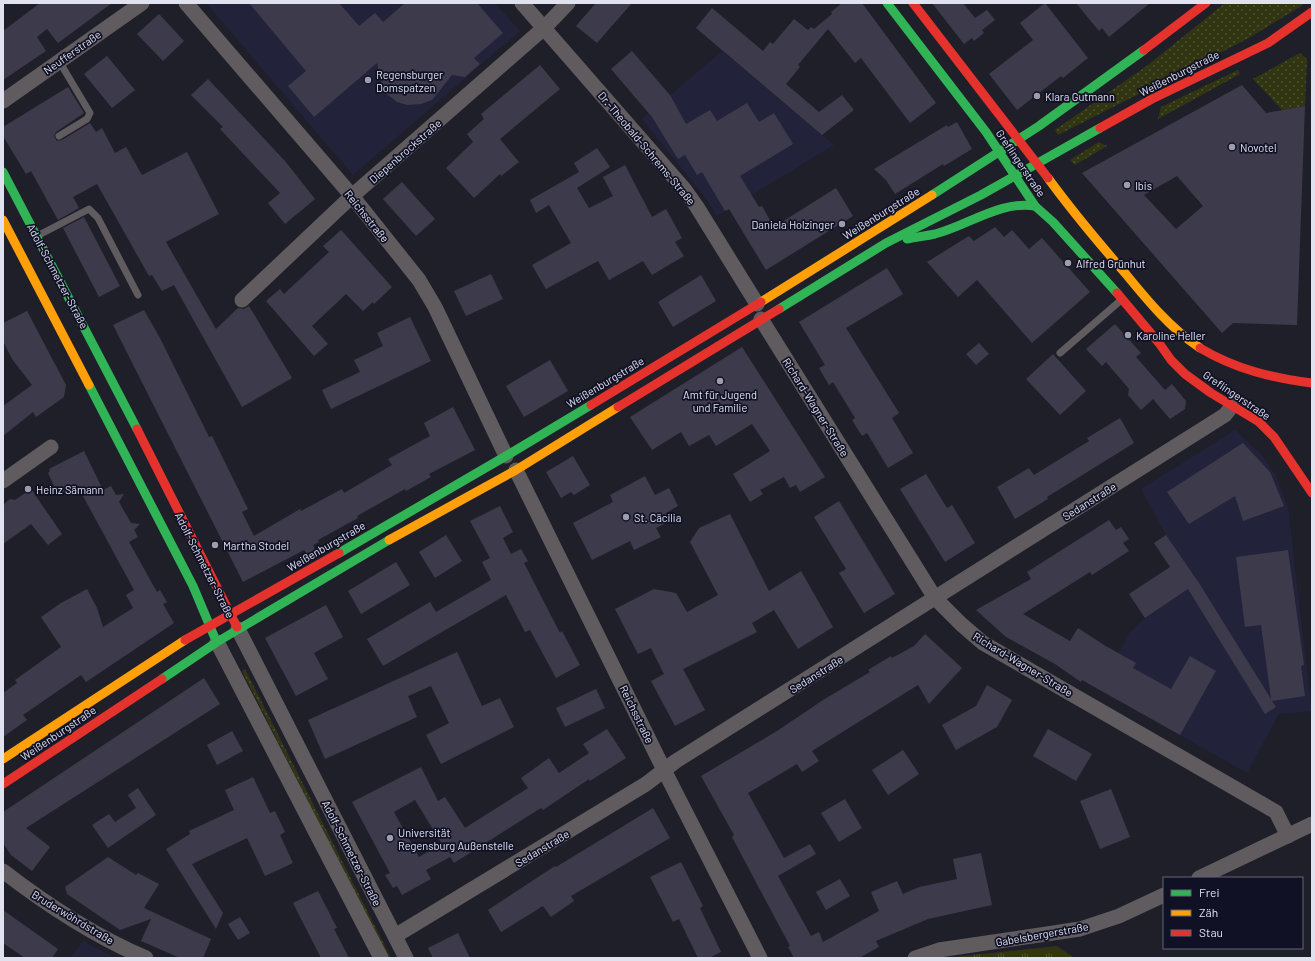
<svg xmlns="http://www.w3.org/2000/svg" width="1315" height="961" viewBox="0 0 1315 961" font-family="Barlow,sans-serif">
	<style>
		.built { fill: #22223a }
		.grass { fill: url(#grass-dots) }
		.park { fill: url(#park-tufts) }
		.building { fill: #3d3b4b; fill-rule: evenodd }
		.lines { fill: none; stroke-linecap: round; stroke-linejoin: round }
		.lane { stroke: #605b5e; stroke-width: 7 }
		.street { stroke: #605b5e; stroke-width: 15 }
		.fast { stroke: #30b455; stroke-width: 9 }
		.slow { stroke: #ff9f0a; stroke-width: 9 }
		.jam { stroke: #e5322d; stroke-width: 9 }
		.poi-dot { fill: #9c9eab; stroke: #111125; stroke-width: 1.5 }
		.labels { text-anchor: middle; dominant-baseline: central; stroke-width: 3.5; stroke-linejoin: round; paint-order: stroke }
		.street-label { font-size: 11px; fill: #e0e2f0; stroke: #111125 }
		.poi-label { font-size: 11px; fill: #e0e2f0; stroke: #111125; text-anchor: start }
	</style>
	<defs>
		<pattern id="grass-dots" width="8" height="8" patternUnits="userSpaceOnUse"><rect width="8" height="8" fill="#323511"/><path d="M2 2h.1M6 6h.1" fill="none" stroke="#4f5234" stroke-width="1.8" stroke-linecap="round"/></pattern>
		<pattern id="park-tufts" width="24" height="20" patternUnits="userSpaceOnUse"><rect width="24" height="20" fill="#323511"/><path d="M3 7l-1-3M5 7V3M7 7l1-3M15 17l-1-3M17 17v-4M19 17l1-3" fill="none" stroke="#4f5234"/></pattern>
	</defs>
	<rect width="100%" height="100%" fill="#1f1f2a"/>
	<!-- built -->
	<g class="built">
		<path d="M206,3H495L520,31L353,175Z"/>
		<path d="M722,51L834,145L717,216L704,196L642,119Z"/>
		<path d="M1235,430L1261,454L1275,474L1288,507L1312,711L1279,714L1247,773L1099,689L1130,632L1145,618L1198,582L1166,535L1141,489Z"/>
		<path d="M83,941L116,958H70Z"/>
	</g>
	<!-- grass -->
	<g class="grass">
		<path d="M1225,3H1304L1300,7L1247,39L1058,135L1055,130L1148,65Z"/>
		<path d="M1300,53L1307,59L1305,106L1282,110L1253,79Z"/>
		<path d="M1238,70L1240,74L1158,119L1161,107Z"/>
		<path d="M1099,142L1107,146L1075,165L1070,160Z"/>
		<path d="M245,669L391,958H388L242,671Z"/>
	</g>
	<!-- park -->
	<path class="park" d="M1057,946L1074,958H950L953,957Z"/>
	<!-- building -->
	<g class="building">
		<path d="M40,3H112L58,43L47,29L37,37L46,51L3,80V31Z"/>
		<path d="M249,3H339L359,26L375,13L383,22L405,3H477L503,33L474,58L480,64L465,77L452,75L432,100L421,104L407,105L397,102L387,94L382,86L377,63L314,117L288,86L306,71Z"/>
		<path d="M596,3H632L597,43L576,26Z"/>
		<path d="M842,3H862L936,103L910,123L861,58L855,63L828,29L798,65L800,67L786,84L819,112L842,95L854,110L822,135L696,28L712,8L763,51L770,42L773,44L794,19L808,30L811,27L814,29L832,14L831,12Z"/>
		<path d="M932,3H963L975,18L987,10L995,20L982,30L984,33L974,41L972,38L964,44Z"/>
		<path d="M1045,3L1088,58L1063,78L1061,76L1017,110L989,74L1033,40L1020,23Z"/>
		<path d="M1076,3H1150L1109,37L1102,28L1099,31Z"/>
		<path d="M159,14L184,41L163,61L137,34Z"/>
		<path d="M632,51L670,95L686,124L710,110L717,121L747,103L759,122L774,113L793,144L740,176L759,207L762,206L774,227L836,188L853,216L766,270L729,209L725,211L702,172L697,175L685,155L678,159L652,117L611,69Z"/>
		<path d="M107,56L135,90L112,108L84,74Z"/>
		<path d="M540,65L560,89L500,139L519,162L501,176L500,174L474,198L446,168L473,142L467,134L484,119L481,114Z"/>
		<path d="M208,79L285,161L315,199L285,224L268,203L280,193L220,129L223,127L191,95Z"/>
		<path d="M1242,85L1266,113L1305,106L1297,325L1233,323L1222,333L1082,173ZM1177,176L1203,206L1176,229L1144,195Z"/>
		<path d="M68,87L84,113L56,132L54,136L57,141L62,140L90,123L96,132L102,128L115,153L126,147L142,175L187,152L219,214L166,242L216,329L238,308L244,309L249,306L292,378L242,407L174,285L162,291L152,275L149,276L97,184L73,197L79,208L58,220L31,171L26,174L3,136V127Z"/>
		<path d="M957,122L972,149L944,166L943,164L895,194L886,180L874,169L947,125L948,127Z"/>
		<path d="M597,148L610,167L577,188L589,208L613,196L603,177L625,165L652,217L666,209L682,238L675,242L684,256L652,275L643,261L609,280L598,261L546,289L532,265L571,243L549,205L536,213L530,200L579,172L574,163Z"/>
		<path d="M402,182L435,219L416,236L383,199Z"/>
		<path d="M84,217L120,286L99,297L63,228Z"/>
		<path d="M995,227L1004,237L1012,230L1029,249L1042,238L1090,292L1032,343L977,280L958,297L927,262L969,236L974,241Z"/>
		<path d="M341,230L392,287L374,304L373,302L363,311L346,294L312,326L328,344L314,356L266,301L280,289L284,294L329,252L323,246Z"/>
		<path d="M887,268L903,294L846,328L899,413L892,418L913,453L888,468L867,433L862,436L852,420L855,418L833,382L829,385L819,368L825,365L799,322Z"/>
		<path d="M491,274L503,299L466,316L454,291Z"/>
		<path d="M701,275L716,301L673,327L658,302Z"/>
		<path d="M144,310L160,338L209,437L212,436L248,509L242,512L254,536L300,509L301,511L342,489L344,493L392,465L388,459L430,436L424,423L453,407L475,450L429,474L431,477L406,491L405,489L357,516L358,518L318,540L319,542L313,545L316,552L309,556L304,550L243,582L113,325Z"/>
		<path d="M27,311L66,385L64,397L36,417L33,412L3,436V406L32,385L12,359L3,341V323Z"/>
		<path d="M410,317L431,361L331,409L322,390L360,372L354,360L383,346L377,333Z"/>
		<path d="M1115,324L1141,353L1136,357L1165,390L1172,384L1186,401L1185,409L1170,419L1153,399L1141,410L1128,395L1129,389L1106,362L1102,366L1086,349Z"/>
		<path d="M979,343L989,354L976,365L966,354Z"/>
		<path d="M742,347L825,477L800,492L796,485L790,488L784,477L760,490L763,494L750,502L733,474L770,451L752,424L716,446L709,435L689,446L681,432L652,450L630,417Z"/>
		<path d="M1053,354L1086,391L1060,415L1026,379Z"/>
		<path d="M550,360L568,391L524,417L506,386Z"/>
		<path d="M1120,418L1134,443L1047,497L1048,499L1015,519L997,487L1029,468L1034,475L1089,441L1087,438Z"/>
		<path d="M1243,443L1270,472L1284,506L1243,521L1235,496L1189,524L1167,492Z"/>
		<path d="M84,451L103,490L111,486L116,495L124,494L119,502L131,523L140,524L134,530L138,537L129,542L157,592L160,590L167,602L163,604L174,623L86,682L81,675L23,715L27,720L3,737V693L17,683L15,680L61,647L41,617L61,603L87,589L97,608L103,627L133,608L126,595L134,590L77,485L58,495L48,473L50,471L49,469Z"/>
		<path d="M573,456L590,485L574,495L571,492L561,498L546,472Z"/>
		<path d="M926,474L947,508L952,505L975,543L945,562L900,489Z"/>
		<path d="M645,476L655,495L669,488L678,506L666,513L670,521L656,528L661,537L634,550L630,541L592,560L573,523L613,502L610,495Z"/>
		<path d="M31,489L62,534L48,545L31,524L3,544V507L5,503L10,499L15,500Z"/>
		<path d="M839,501L895,594L864,613L839,573L846,569L814,517Z"/>
		<path d="M500,506L513,532L503,538L511,554L521,549L528,561L524,563L560,633L562,631L580,665L556,678L530,630L525,632L506,595L383,666L367,639L430,602L436,612L491,580L482,562L490,558L470,521Z"/>
		<path d="M730,514L769,591L801,571L833,627L798,649L774,610L752,623L757,632L683,669L705,710L675,726L651,681L664,674L651,648L638,654L615,609L654,589L676,593L687,612L718,595L690,542L699,528Z"/>
		<path d="M1109,520L1116,530L1121,527L1129,539L1123,543L1129,551L1092,575L1090,572L1023,614L1070,641L1078,628L1104,645L1136,663L1133,668L1171,689L1190,656L1216,671L1180,735L1082,680L1081,682L1055,664L1006,637L976,610L1031,579L1027,572Z"/>
		<path d="M446,535L462,561L435,578L419,552Z"/>
		<path d="M1166,535L1199,583L1271,699L1261,625L1245,627L1236,557L1288,550L1304,665L1301,666L1305,696L1272,701L1276,707L1265,714L1188,589L1145,618L1129,594L1170,567L1154,543Z"/>
		<path d="M396,562L410,585L361,614L348,591Z"/>
		<path d="M326,605L343,637L314,653L328,679L296,696L265,638Z"/>
		<path d="M925,634L962,668L929,704L918,685L812,751L819,761L802,772L797,764L748,793L784,858L810,844L816,854L778,876L811,936L819,932L823,942L879,911L871,892L897,881L903,894L919,887L957,879L953,859L981,853L992,905L928,919L876,941L879,947L859,958H794L788,947L790,946L732,837L734,835L701,776L777,731L823,700L870,672L868,670L891,656L892,658L914,646Z"/>
		<path d="M457,652L482,706L500,698L514,727L441,764L426,735L449,723L431,686L408,696L417,717L325,759L308,720Z"/>
		<path d="M204,678L220,704L26,828L50,847L32,871L11,855L3,843V812Z"/>
		<path d="M987,685L1012,700L997,727L956,750L942,725L976,706Z"/>
		<path d="M596,689L605,708L565,727L556,708Z"/>
		<path d="M607,729L626,758L590,781L589,779L543,810L541,808L454,863L450,857L426,870L431,879L402,895L397,886L393,888L385,875L390,873L352,802L421,767L438,801L445,797L465,828L528,788L521,778L549,758L559,773L589,753L583,744ZM415,800L442,844L419,857L394,812Z"/>
		<path d="M1048,729L1092,754L1076,781L1033,756Z"/>
		<path d="M232,731L243,751L217,765L207,745Z"/>
		<path d="M903,750L919,774L888,795L872,770Z"/>
		<path d="M253,777L270,813L275,811L285,832L280,835L293,863L265,876L247,838L192,864L223,913L216,929L166,849L190,834L189,831L234,810L225,790Z"/>
		<path d="M138,788L156,815L108,848L92,825L109,814L115,822L136,808L128,795Z"/>
		<path d="M1111,789L1130,837L1100,849L1080,801Z"/>
		<path d="M845,799L862,828L839,842L821,813Z"/>
		<path d="M653,808L670,838L571,896L574,901L551,917L543,906L501,932L488,910L555,866L556,867Z"/>
		<path d="M108,857L136,875L138,873L159,884L144,908L211,939L203,958H180L141,941L151,919L120,930L67,894L65,887Z"/>
		<path d="M681,862L703,906L700,908L721,952L709,958H698L679,919L673,922L650,877Z"/>
		<path d="M840,879L850,896L826,910L816,892Z"/>
		<path d="M318,891L337,928L334,929L349,958H321L293,903Z"/>
		<path d="M3,910L58,949L52,958H25L3,943Z"/>
		<path d="M240,917L250,933L238,940L228,924Z"/>
		<path d="M458,933L470,958H433L428,948Z"/>
	</g>
	<g class="lines">
		<!-- lane -->
		<g class="lane">
			<path d="M59,61L90,113L87,119L59,136"/>
			<path d="M39,235L89,209L98,218L138,295"/>
			<path d="M1060,353L1120,301"/>
		</g>
		<!-- street -->
		<g class="street">
			<path d="M186,3L352,196L419,280L435,307L506,456"/>
			<path d="M522,3L685,190L697,207L757,304"/>
			<path d="M3,101L142,3"/>
			<path d="M242,300L352,196L544,28L568,3"/>
			<path d="M761,319L935,598L961,624L983,643L1276,812L1288,836"/>
			<path d="M516,470L664,770L760,958"/>
			<path d="M3,481L51,447"/>
			<path d="M238,629L406,958"/>
			<path d="M217,642L381,958"/>
			<path d="M3,871C47,905 94,936 146,958"/>
			<path d="M1199,878L1312,824"/>
			<path d="M395,936L646,784L676,761L1225,415L1232,406"/>
			<path d="M915,958L939,950L1080,929L1119,916L1164,895"/>
		</g>
		<!-- fast -->
		<g class="fast">
			<path d="M887,3L986,132L1035,206L1053,222L1117,293"/>
			<path d="M3,172L137,429"/>
			<path d="M932,195L1039,126L1144,50"/>
			<path d="M907,239C916,237 926,236 935,234C967,226 1001,200 1035,206"/>
			<path d="M779,309L886,243L981,195L1100,128"/>
			<path d="M89,385L193,586L214,636"/>
			<path d="M339,553L506,456L591,405"/>
			<path d="M162,679L217,642L389,540"/>
		</g>
		<!-- slow -->
		<g class="slow">
			<path d="M1048,178C1072,211 1098,242 1125,273C1147,300 1170,328 1200,348"/>
			<path d="M3,220L89,385"/>
			<path d="M761,302L932,195"/>
			<path d="M389,540L516,470L618,407"/>
			<path d="M3,759L185,640"/>
		</g>
		<!-- jam -->
		<g class="jam">
			<path d="M913,3L1048,178"/>
			<path d="M1144,50L1206,3"/>
			<path d="M1100,128L1152,99L1268,43L1312,12"/>
			<path d="M1117,293L1159,343L1171,360L1185,374L1211,393L1259,422L1274,437L1312,493"/>
			<path d="M1200,348C1235,369 1272,378 1312,383"/>
			<path d="M591,405L761,302"/>
			<path d="M618,407L779,309"/>
			<path d="M137,429L237,627"/>
			<path d="M185,640L339,553"/>
			<path d="M3,784L162,679"/>
		</g>
	</g>
	<!-- markers -->
	<g class="poi-dot">
		<circle cx="368" cy="80" r="4"/>
		<circle cx="1037" cy="96" r="4"/>
		<circle cx="1232" cy="147" r="4"/>
		<circle cx="1127" cy="185" r="4"/>
		<circle cx="842" cy="224" r="4"/>
		<circle cx="1068" cy="263" r="4"/>
		<circle cx="1128" cy="335" r="4"/>
		<circle cx="720" cy="381" r="4"/>
		<circle cx="28" cy="489" r="4"/>
		<circle cx="626" cy="517" r="4"/>
		<circle cx="215" cy="545" r="4"/>
		<circle cx="390" cy="838" r="4"/>
	</g>
	<g class="labels">
		<!-- street labels -->
		<g class="street-label">
			<text transform="translate(72 52) rotate(-35)">Neufferstraße</text>
			<text transform="translate(1179 73) rotate(-27)">Weißenburgstraße</text>
			<text transform="translate(647 148) rotate(50)">Dr.-Theobald-Schrems-Straße</text>
			<text transform="translate(405 151) rotate(-41)">Diepenbrockstraße</text>
			<text transform="translate(1021 163) rotate(56)">Greflingerstraße</text>
			<text transform="translate(881 213) rotate(-32)">Weißenburgstraße</text>
			<text transform="translate(367 216) rotate(51)">Reichsstraße</text>
			<text transform="translate(58 276) rotate(62)">Adolf-Schmetzer-Straße</text>
			<text transform="translate(605 382) rotate(-31)">Weißenburgstraße</text>
			<text transform="translate(1237 395) rotate(34)">Greflingerstraße</text>
			<text transform="translate(816 407) rotate(58)">Richard-Wagner-Straße</text>
			<text transform="translate(1089 501) rotate(-32)">Sedanstraße</text>
			<text transform="translate(326 546) rotate(-30)">Weißenburgstraße</text>
			<text transform="translate(205 565) rotate(63)">Adolf-Schmetzer-Straße</text>
			<text transform="translate(1023 664) rotate(31)">Richard-Wagner-Straße</text>
			<text transform="translate(816 674) rotate(-32)">Sedanstraße</text>
			<text transform="translate(637 714) rotate(64)">Reichsstraße</text>
			<text transform="translate(58 733) rotate(-34)">Weißenburgstraße</text>
			<text transform="translate(542 848) rotate(-31)">Sedanstraße</text>
			<text transform="translate(352 853) rotate(63)">Adolf-Schmetzer-Straße</text>
			<text transform="translate(73 917) rotate(31)">Bruderwöhrdstraße</text>
			<text transform="translate(1042 934) rotate(-10)">Gabelsbergerstraße</text>
		</g>
		<!-- poi labels -->
		<g class="poi-label">
			<text x="376" y="74">Regensburger<tspan x="376" dy="13">Domspatzen</tspan></text>
			<text x="1045" y="96">Klara Gutmann</text>
			<text x="1240" y="147">Novotel</text>
			<text x="1135" y="185">Ibis</text>
			<text x="834" y="224" text-anchor="end">Daniela Holzinger</text>
			<text x="1076" y="263">Alfred Grünhut</text>
			<text x="1136" y="335">Karoline Heller</text>
			<text x="720" y="394" text-anchor="middle">Amt für Jugend<tspan x="720" dy="13">und Familie</tspan></text>
			<text x="36" y="489">Heinz Sämann</text>
			<text x="634" y="517">St. Cäcilia</text>
			<text x="223" y="545">Martha Stodel</text>
			<text x="398" y="832">Universität<tspan x="398" dy="13">Regensburg Außenstelle</tspan></text>
		</g>
	</g>
	<!-- border -->
	<rect width="1315" height="961" fill="none" stroke="#e0e2f0" stroke-width="8"/>
	<!-- legend -->
	<rect x="1163" y="877" width="140" height="72" fill="#111125" stroke="#646576"/>
	<rect x="1171" y="890" width="20" height="6" fill="#30b455" stroke="#646576"/>
	<text x="1199" y="897" font-size="12" fill="#e0e2f0">Frei</text>
	<rect x="1171" y="910" width="20" height="6" fill="#ff9f0a" stroke="#646576"/>
	<text x="1199" y="917" font-size="12" fill="#e0e2f0">Zäh</text>
	<rect x="1171" y="930" width="20" height="6" fill="#e5322d" stroke="#646576"/>
	<text x="1199" y="937" font-size="12" fill="#e0e2f0">Stau</text>
</svg>
